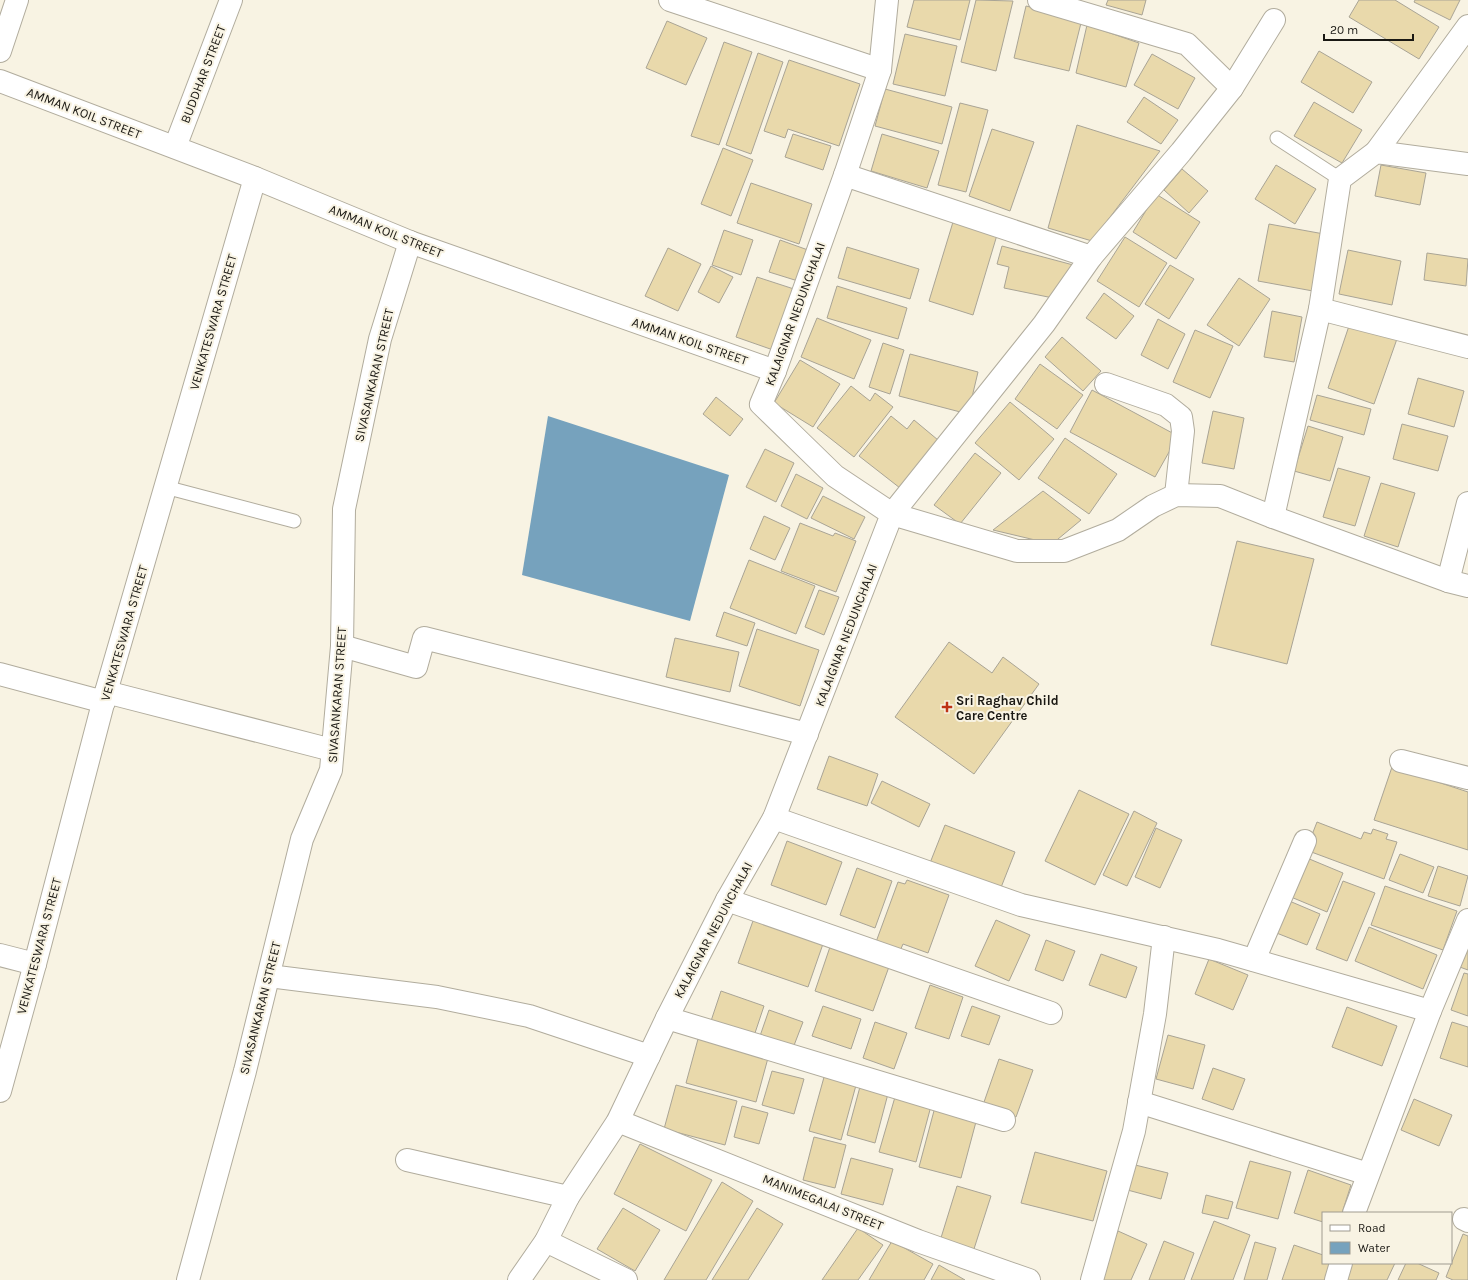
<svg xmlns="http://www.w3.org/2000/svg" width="1468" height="1280" viewBox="0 0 1468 1280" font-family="Karla,sans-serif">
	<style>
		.water { fill: #76a2bd }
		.building { fill: #e9d9ab; stroke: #a9a495 }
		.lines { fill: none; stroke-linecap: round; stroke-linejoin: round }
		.lane-casing { stroke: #b1ac9d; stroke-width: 15 }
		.street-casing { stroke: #b1ac9d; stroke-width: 24 }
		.lane { stroke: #fff; stroke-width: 13 }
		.street { stroke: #fff; stroke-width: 22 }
		.poi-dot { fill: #be3317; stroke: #f8f3e3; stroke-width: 1.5 }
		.labels { text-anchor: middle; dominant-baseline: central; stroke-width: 4; stroke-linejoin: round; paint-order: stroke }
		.street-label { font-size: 13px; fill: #1a1813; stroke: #f8f3e3 }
		.poi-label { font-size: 13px; font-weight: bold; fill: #1a1813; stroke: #f8f3e3; text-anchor: start }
	</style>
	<rect width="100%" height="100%" fill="#f8f3e3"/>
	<!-- water -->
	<path class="water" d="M548,416L729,475L690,621L522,575Z"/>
	<!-- building -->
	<g class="building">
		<path d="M914,0H970L960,40L907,27Z"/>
		<path d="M976,0L1013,1L996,71L961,62Z"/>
		<path d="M1108,0H1146L1142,15L1106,5Z"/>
		<path d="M1359,0H1395L1439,27L1419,59L1349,17Z"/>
		<path d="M1415,0H1460L1450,20L1414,2Z"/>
		<path d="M1026,6L1082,19L1069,71L1014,58Z"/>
		<path d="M667,21L707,38L686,85L646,68Z"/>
		<path d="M1087,25L1139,43L1126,87L1076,73Z"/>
		<path d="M905,34L957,46L945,96L893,84Z"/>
		<path d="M724,42L752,52L719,145L691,136Z"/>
		<path d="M1319,51L1372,82L1353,113L1301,82Z"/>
		<path d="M758,53L783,62L751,154L726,145Z"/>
		<path d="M1152,54L1195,78L1178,109L1134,85Z"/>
		<path d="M789,60L860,84L839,146L788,129L785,138L764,131Z"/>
		<path d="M885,89L952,107L942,144L875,126Z"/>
		<path d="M1144,97L1178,120L1161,144L1127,122Z"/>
		<path d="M1314,102L1362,130L1342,163L1294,136Z"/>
		<path d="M960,103L988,110L966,192L938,185Z"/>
		<path d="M1077,125L1160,151L1092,241L1048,228Z"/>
		<path d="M992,129L1034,142L1010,211L969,196Z"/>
		<path d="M793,134L831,146L823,170L785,157Z"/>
		<path d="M882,134L939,151L927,188L871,171Z"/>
		<path d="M723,148L753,160L731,216L701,204Z"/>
		<path d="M1276,165L1316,189L1295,224L1255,199Z"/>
		<path d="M1381,165L1426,173L1420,205L1375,196Z"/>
		<path d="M1182,169L1208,191L1189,213L1164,190Z"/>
		<path d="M751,183L812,204L799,244L737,223Z"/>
		<path d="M1156,194L1200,222L1176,259L1133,232Z"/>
		<path d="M953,222L997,235L973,315L929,301Z"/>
		<path d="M1269,224L1324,234L1313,291L1258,281Z"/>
		<path d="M724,230L753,240L741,275L712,265Z"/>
		<path d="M1125,237L1167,263L1139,307L1097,281Z"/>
		<path d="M780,240L808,250L798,281L769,272Z"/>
		<path d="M1002,246L1077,266L1053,298L1004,288L1009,267L997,264Z"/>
		<path d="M847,247L919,269L910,299L838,278Z"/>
		<path d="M668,248L701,264L678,311L645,296Z"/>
		<path d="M1348,250L1401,261L1392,305L1339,294Z"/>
		<path d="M1427,253L1468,259L1466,286L1424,280Z"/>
		<path d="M1170,265L1194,279L1169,319L1145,304Z"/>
		<path d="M711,266L733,277L719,303L698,292Z"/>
		<path d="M757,277L797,290L776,351L736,337Z"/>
		<path d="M1239,278L1270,299L1239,346L1207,325Z"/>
		<path d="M837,286L907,308L898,339L827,318Z"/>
		<path d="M1104,293L1134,316L1116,339L1086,318Z"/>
		<path d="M1272,311L1302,317L1294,362L1264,357Z"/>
		<path d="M817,318L871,340L854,379L801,357Z"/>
		<path d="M1158,319L1185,334L1168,369L1141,355Z"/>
		<path d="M1351,320L1398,336L1374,404L1328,388Z"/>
		<path d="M1195,330L1233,346L1210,398L1173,382Z"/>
		<path d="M1062,337L1101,371L1083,391L1045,357Z"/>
		<path d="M883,343L904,350L890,394L869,387Z"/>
		<path d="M910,354L978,372L968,414L899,396Z"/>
		<path d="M800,360L840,384L813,427L774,403Z"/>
		<path d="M1040,364L1083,395L1057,429L1015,399Z"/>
		<path d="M1418,378L1464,391L1454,427L1408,414Z"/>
		<path d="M851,386L870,401L875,393L893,407L854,457L817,428Z"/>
		<path d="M1092,390L1178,436L1155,477L1070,432Z"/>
		<path d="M1317,395L1371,409L1364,435L1310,420Z"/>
		<path d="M716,397L743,419L730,436L703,414Z"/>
		<path d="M1010,402L1054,439L1019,480L975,443Z"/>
		<path d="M1213,411L1244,418L1234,469L1202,463Z"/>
		<path d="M891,416L907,429L914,420L938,440L900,488L859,456Z"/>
		<path d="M1402,424L1448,436L1438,471L1393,459Z"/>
		<path d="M1308,426L1343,437L1330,481L1294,471Z"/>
		<path d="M1065,438L1117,474L1089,514L1038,478Z"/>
		<path d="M765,449L794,463L776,502L746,487Z"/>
		<path d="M975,453L1001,473L960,524L934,505Z"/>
		<path d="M1338,468L1370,477L1355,526L1323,517Z"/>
		<path d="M796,474L823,488L807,519L781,506Z"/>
		<path d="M1381,483L1415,493L1398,547L1364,536Z"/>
		<path d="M1043,491L1081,520L1052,544L993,530Z"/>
		<path d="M823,496L865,517L854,539L811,518Z"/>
		<path d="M764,516L790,528L775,560L750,549Z"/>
		<path d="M800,523L833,536L835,533L856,541L836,592L781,571Z"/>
		<path d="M1237,541L1314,559L1287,664L1211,645Z"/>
		<path d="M749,560L815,586L796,634L730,608Z"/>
		<path d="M819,590L839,597L824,635L805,627Z"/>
		<path d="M724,612L755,623L747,646L716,636Z"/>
		<path d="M757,629L819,650L800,706L739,686Z"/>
		<path d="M675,638L739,652L730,692L666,677Z"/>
		<path d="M949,642L992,673L1003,657L1039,684L974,774L895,717Z"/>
		<path d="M829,756L878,774L867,806L817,789Z"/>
		<path d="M1392,767L1468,792V850L1374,820Z"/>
		<path d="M882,781L930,804L919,827L871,803Z"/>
		<path d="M1079,790L1129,814L1095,885L1045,861Z"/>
		<path d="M1134,811L1157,823L1127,886L1103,875Z"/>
		<path d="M1317,822L1361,839L1364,832L1371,834L1373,829L1388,834L1386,839L1397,842L1384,879L1306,850Z"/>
		<path d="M945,825L1015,852L1000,890L930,863Z"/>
		<path d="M1156,828L1182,840L1160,888L1135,877Z"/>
		<path d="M787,841L842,862L826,905L771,885Z"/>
		<path d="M1400,854L1434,867L1423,893L1389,880Z"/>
		<path d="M1307,858L1343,873L1327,912L1291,897Z"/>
		<path d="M1438,866L1468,876L1460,906L1428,896Z"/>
		<path d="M857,868L892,881L875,928L840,915Z"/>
		<path d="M907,880L949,895L928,953L903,944L900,951L876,942L898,882L905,884Z"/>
		<path d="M1343,881L1375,893L1347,961L1316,949Z"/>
		<path d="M1385,886L1457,911L1443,950L1371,925Z"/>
		<path d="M1287,900L1320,914L1307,945L1274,932Z"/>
		<path d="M754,918L824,941L808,987L738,963Z"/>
		<path d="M996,920L1030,935L1009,981L975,966Z"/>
		<path d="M1369,927L1437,955L1423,989L1355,961Z"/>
		<path d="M1468,934V970L1457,966Z"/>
		<path d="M1046,940L1075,951L1063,981L1035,970Z"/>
		<path d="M831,944L890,964L873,1011L815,991Z"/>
		<path d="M1101,954L1137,967L1126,998L1089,985Z"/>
		<path d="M1209,959L1248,975L1233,1010L1195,994Z"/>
		<path d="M1464,973L1468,974V1016L1451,1010Z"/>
		<path d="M930,985L963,997L949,1039L915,1028Z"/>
		<path d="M721,991L764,1006L753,1039L710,1024Z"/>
		<path d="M823,1006L861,1019L851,1049L812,1036Z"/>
		<path d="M972,1006L1000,1016L989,1045L961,1036Z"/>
		<path d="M1347,1007L1397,1026L1382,1066L1332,1047Z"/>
		<path d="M769,1010L803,1022L793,1048L760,1036Z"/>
		<path d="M875,1022L907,1033L894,1069L863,1058Z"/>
		<path d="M1452,1022L1468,1027V1067L1440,1058Z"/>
		<path d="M1168,1035L1205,1045L1193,1089L1156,1079Z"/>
		<path d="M698,1039L768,1058L756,1102L686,1083Z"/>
		<path d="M999,1059L1033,1070L1016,1117L983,1105Z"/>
		<path d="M1213,1068L1245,1079L1233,1110L1202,1099Z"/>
		<path d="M826,1070L858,1078L841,1140L809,1131Z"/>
		<path d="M772,1071L804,1079L794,1114L762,1105Z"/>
		<path d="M861,1083L889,1090L875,1143L847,1135Z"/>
		<path d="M676,1085L737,1101L725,1145L664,1129Z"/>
		<path d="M895,1097L931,1106L916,1162L879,1152Z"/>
		<path d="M1414,1099L1452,1115L1439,1146L1401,1130Z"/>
		<path d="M742,1106L768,1113L759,1144L734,1137Z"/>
		<path d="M935,1107L977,1118L961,1178L919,1167Z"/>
		<path d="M814,1137L846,1145L835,1188L803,1180Z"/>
		<path d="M640,1144L712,1180L686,1231L614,1194Z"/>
		<path d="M1035,1152L1107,1171L1093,1221L1021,1203Z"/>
		<path d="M851,1158L893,1169L883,1205L841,1194Z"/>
		<path d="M1250,1161L1291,1172L1278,1219L1236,1208Z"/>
		<path d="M1127,1163L1168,1173L1161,1199L1120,1188Z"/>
		<path d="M1308,1170L1351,1185L1342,1213H1323V1222L1294,1213Z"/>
		<path d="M722,1182L753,1201L706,1280H664Z"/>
		<path d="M957,1186L991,1196L973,1252L940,1241Z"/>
		<path d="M1206,1195L1233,1202L1228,1219L1202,1213Z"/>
		<path d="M623,1208L660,1230L635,1271L597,1249Z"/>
		<path d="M757,1208L783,1224L748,1280H712Z"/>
		<path d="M1214,1221L1250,1235L1233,1280H1191Z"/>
		<path d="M858,1228L883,1245L858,1280H822Z"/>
		<path d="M1118,1231L1147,1244L1131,1280H1097Z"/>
		<path d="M1463,1234L1468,1236V1280H1453L1446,1277Z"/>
		<path d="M892,1241L933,1264L924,1280H869Z"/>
		<path d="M1164,1241L1194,1253L1184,1280H1149Z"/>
		<path d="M1255,1242L1276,1248L1267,1280H1244Z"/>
		<path d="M1294,1245L1323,1255V1263H1330L1325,1280H1282Z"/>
		<path d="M1349,1263H1395L1387,1280H1345Z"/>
		<path d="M1406,1263H1417L1439,1273L1436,1280H1398Z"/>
		<path d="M939,1265L965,1280H931Z"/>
	</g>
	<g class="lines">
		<!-- lane casing -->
		<g class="lane-casing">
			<g id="lane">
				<path d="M1277,138L1340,179"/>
				<path d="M165,487L294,521"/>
			</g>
		</g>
		<!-- street casing -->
		<g class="street-casing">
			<g id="street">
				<path d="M670,0L880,70"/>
				<path d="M1039,0L1187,44L1232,88L1181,152L1091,257L1044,324L892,514L1017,551H1064L1118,530L1153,506L1176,495L1220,496L1273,517L1448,581L1468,586"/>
				<path d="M0,51L17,0"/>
				<path d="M0,81L255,178L410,242L775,371"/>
				<path d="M1232,88L1274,20"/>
				<path d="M175,147L231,0"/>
				<path d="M1376,152L1468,26"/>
				<path d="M845,175L1091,257"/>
				<path d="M1320,309L1468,347"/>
				<path d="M1106,384L1166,405L1181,417L1183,431L1176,495"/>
				<path d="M1273,517L1320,309L1340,179L1376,152L1468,164"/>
				<path d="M1448,581L1468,503"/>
				<path d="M342,646L416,667L424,638L807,734"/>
				<path d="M0,674L104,702"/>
				<path d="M106,692L332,750"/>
				<path d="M1401,761L1468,778"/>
				<path d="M774,818L1021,905L1218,950L1430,1011"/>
				<path d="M727,900L1051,1013"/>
				<path d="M0,955L35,964"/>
				<path d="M1254,960L1305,841"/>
				<path d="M269,976L437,997L529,1016L649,1056"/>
				<path d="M667,1018L1004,1120"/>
				<path d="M0,1091L35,964L106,692L255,178"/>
				<path d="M1139,1102L1368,1174"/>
				<path d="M618,1121L918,1241L1029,1280"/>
				<path d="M407,1160L568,1197"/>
				<path d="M1354,1213L1430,1011L1468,920"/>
				<path d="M1464,1219L1468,1221"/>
				<path d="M546,1241L626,1280"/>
				<path d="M188,1280L245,1071L302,839L331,770L342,646L344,509L380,339L410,242"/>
				<path d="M519,1280L546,1241L568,1197L618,1121L667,1018L727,900L774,818L892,514L835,476L761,404L775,371L845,175L880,70L887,0"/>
				<path d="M1092,1280L1134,1131L1155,1014L1164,937"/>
				<path d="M1336,1280L1341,1263"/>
			</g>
		</g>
		<!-- lane -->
		<use href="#lane" class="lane"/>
		<!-- street -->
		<use href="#street" class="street"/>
	</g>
	<!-- markers -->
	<path class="poi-dot" d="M945 701h4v4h4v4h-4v4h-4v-4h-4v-4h4z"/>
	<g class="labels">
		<!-- street labels -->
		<g class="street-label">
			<text transform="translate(203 74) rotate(-69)">BUDDHAR STREET</text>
			<text transform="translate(84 113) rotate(21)">AMMAN KOIL STREET</text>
			<text transform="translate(386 231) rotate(22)">AMMAN KOIL STREET</text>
			<text transform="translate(795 314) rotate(-70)">KALAIGNAR NEDUNCHALAI</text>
			<text transform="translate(213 322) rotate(-74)">VENKATESWARA STREET</text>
			<text transform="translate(690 341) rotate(19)">AMMAN KOIL STREET</text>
			<text transform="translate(374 375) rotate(-77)">SIVASANKARAN STREET</text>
			<text transform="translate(124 633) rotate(-74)">VENKATESWARA STREET</text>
			<text transform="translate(846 635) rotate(-69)">KALAIGNAR NEDUNCHALAI</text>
			<text transform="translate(337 695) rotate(-86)">SIVASANKARAN STREET</text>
			<text transform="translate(713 930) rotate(-62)">KALAIGNAR NEDUNCHALAI</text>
			<text transform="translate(39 946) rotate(-75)">VENKATESWARA STREET</text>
			<text transform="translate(260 1008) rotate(-76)">SIVASANKARAN STREET</text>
			<text transform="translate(823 1202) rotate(22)">MANIMEGALAI STREET</text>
		</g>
		<!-- poi labels -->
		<g class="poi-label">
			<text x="956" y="700">Sri Raghav Child<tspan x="956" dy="15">Care Centre</tspan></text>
		</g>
	</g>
	<!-- legend -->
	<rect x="1322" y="1212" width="130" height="52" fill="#f8f3e3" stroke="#9f9b90"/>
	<rect x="1330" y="1225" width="20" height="6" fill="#ffffff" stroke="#9f9b90"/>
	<text x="1358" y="1232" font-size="12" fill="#1a1813">Road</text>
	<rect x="1330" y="1242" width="20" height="12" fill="#76a2bd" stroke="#9f9b90"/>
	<text x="1358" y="1252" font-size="12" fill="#1a1813">Water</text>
	<!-- scale -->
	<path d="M1324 34v6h89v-6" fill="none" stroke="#1a1813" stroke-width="2"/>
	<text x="1330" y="34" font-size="12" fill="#1a1813" stroke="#f8f3e3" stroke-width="3" paint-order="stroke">20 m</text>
</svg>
